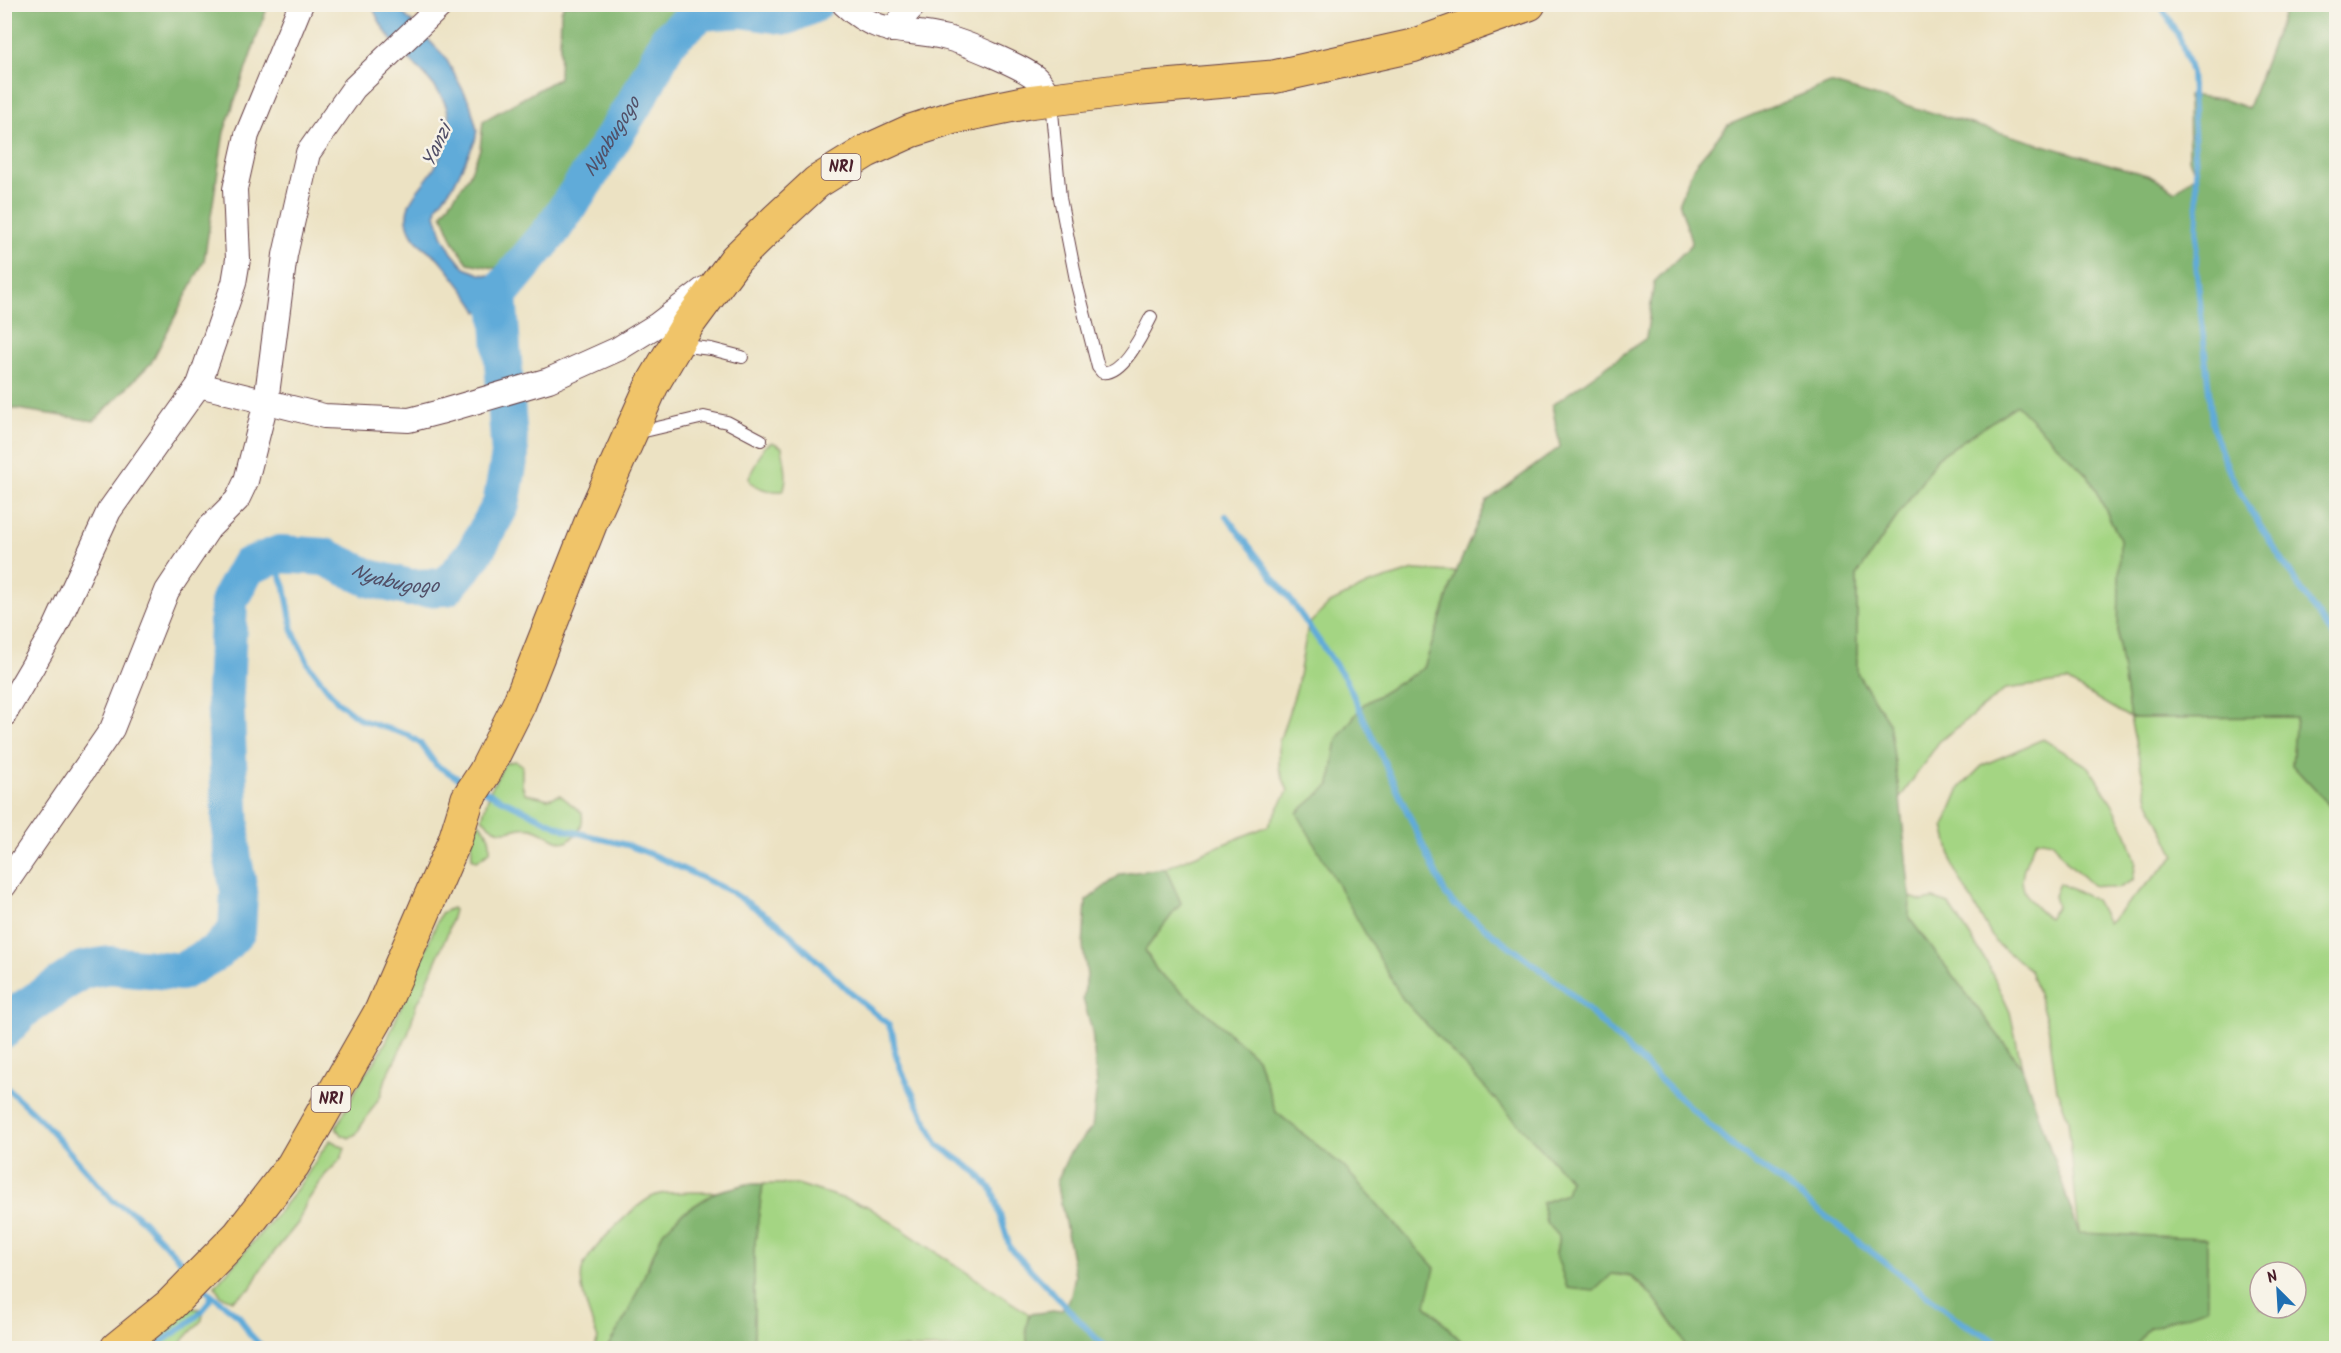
<svg xmlns="http://www.w3.org/2000/svg" width="2341" height="1353" viewBox="0 0 2341 1353" font-family="Kalam,sans-serif">
	<style>
		.green { fill: #a4d583; stroke: #777a57; stroke-width: 1.5; fill-rule: evenodd }
		.forest { fill: #83b671; stroke: #666a4e; stroke-width: 1.5 }
		.water { fill: #61abd9; stroke: #566582; stroke-width: 1.5 }
		.lines { fill: none; stroke-linecap: round; stroke-linejoin: round }
		.stream { stroke: #61abd9; stroke-width: 6 }
		.river { stroke: #61abd9; stroke-width: 38 }
		.lane-casing { stroke: #623c42; stroke-width: 14 }
		.street-casing { stroke: #623c42; stroke-width: 26 }
		.highway-casing { stroke: #623c42; stroke-width: 35 }
		.lane { stroke: #fff; stroke-width: 12 }
		.street { stroke: #fff; stroke-width: 24 }
		.highway { stroke: #f0c469; stroke-width: 33 }
		.labels { text-anchor: middle; dominant-baseline: central; stroke-width: 5; stroke-linejoin: round; paint-order: stroke }
		.shield { fill: #f7f3e8; stroke: #7e5f64; stroke-width: 1.5 }
		.shield-label { font-size: 16px; font-weight: bold; fill: #4a1f2b }
		.water-label { font-size: 20px; font-style: italic; fill: #525068; stroke: #f7f3e8 }
	</style>
	<rect width="100%" height="100%" fill="#f7f3e8"/>
	<filter id="ink" filterUnits="userSpaceOnUse"><feTurbulence type="fractalNoise" baseFrequency=".0167" numOctaves="2"/><feDisplacementMap in="SourceGraphic" scale="12" xChannelSelector="R" yChannelSelector="G"/><feConvolveMatrix kernelMatrix="1 2 1 2 8 2 1 2 1" color-interpolation-filters="sRGB"/></filter>
	<filter id="wash" filterUnits="userSpaceOnUse"><feTurbulence type="fractalNoise" baseFrequency=".008" numOctaves="4" result="noise"/><feDisplacementMap in="SourceGraphic" scale="24" xChannelSelector="R" yChannelSelector="G"/><feGaussianBlur stdDeviation="1.35" result="paint"/><feColorMatrix in="noise" values="0 0 0 0 0 0 0 0 0 0 0 0 0 0 0 0 0 1.4 0 .05"/><feComposite in="paint" operator="in"/></filter>
	<g filter="url(#wash)">
		<rect width="100%" height="100%" fill="#ece2c3"/>
		<!-- green -->
		<g class="green">
			<path d="M2017,404L2089,477L2120,539L2118,639L2130,718L2296,717L2292,765L2336,812V1348H2134L2148,1328L2207,1307L2079,1233L2068,1119L2057,1090L2048,1025L2030,970L1995,942L1954,869L1944,826L1960,788L1983,765L2043,739L2089,767L2112,803L2127,834L2136,862L2133,880L2117,889L2092,885L2067,862L2053,842L2037,839C2018,875 2013,891 2048,918L2057,906L2054,896L2059,883L2095,900L2108,923L2175,856L2148,799L2130,718L2067,681L2006,689L1939,742L1900,798L1889,723L1857,673V575L1938,457ZM2260,1272H2296V1308H2260Z"/>
			<path d="M772,442L782,447C784,461 789,478 783,491C770,492 760,490 750,482L749,477L764,447Z"/>
			<path d="M1414,570L1456,572L1424,668L1364,704L1337,739L1330,785L1546,1152L1570,1180L1566,1194L1542,1203L1546,1222L1559,1236L1556,1254L1612,1274L1631,1277L1653,1297L1683,1339L1686,1348H1468L1426,1305L1344,1167L1276,1112L1257,1058L1200,1007L1157,971L1145,950L1181,903L1165,868L1268,826L1288,791L1279,768V742L1297,687L1308,625L1330,603L1367,585Z"/>
			<path d="M515,761L522,765V785L525,793L548,799L560,795L582,813C584,828 578,833 567,842C554,842 547,833 535,829C513,822 504,844 482,818L490,791L505,763Z"/>
			<path d="M479,822C488,832 491,838 490,851L477,861L472,858C471,845 471,833 479,822Z"/>
			<path d="M1910,897L1922,901L1934,899L1949,904L1966,930L1987,963L2010,1012L2022,1067L1909,918Z"/>
			<path d="M452,908L454,910L448,932L420,999L417,1002L408,1034L386,1078L381,1095L356,1134L349,1138L341,1135L336,1128L364,1075L374,1063L387,1040L441,913Z"/>
			<path d="M330,1140L345,1148L341,1159L326,1174L306,1203L298,1223L262,1267L250,1289L233,1300L221,1296L215,1286C241,1255 268,1226 293,1194C307,1177 317,1157 330,1140Z"/>
			<path d="M763,1184H797L867,1206L1029,1314L1026,1329L1028,1348H754V1250Z"/>
			<path d="M716,1192L681,1214L651,1257L642,1284L627,1315L607,1348H594L598,1339C592,1321 576,1285 583,1267C590,1249 641,1197 660,1194C677,1191 697,1193 716,1192Z"/>
			<path d="M191,1308L200,1309L203,1314L202,1320L176,1348H144Z"/>
		</g>
		<!-- forest -->
		<g class="forest">
			<path d="M4,5H268L224,132L204,261L151,363L94,421L5,407Z"/>
			<path d="M564,5H698L661,40L639,86L536,242L509,271L468,263L454,243L442,214L469,176L480,149L483,121L559,78L561,12Z"/>
			<path d="M2287,5H2336V812L2292,765L2296,717L2130,718L2118,639L2120,539L2089,477L2017,405L1938,457L1857,575V673L1889,723L1900,798L1910,897L1909,918L2022,1067L2079,1233L2207,1238V1308L2149,1328L2134,1348H1686C1680,1331 1648,1286 1631,1277C1626,1274 1618,1275 1612,1274L1594,1291L1567,1288L1556,1254L1559,1236L1546,1222L1542,1203L1566,1194L1570,1180L1402,998L1297,813L1330,785L1337,739L1364,704L1424,668L1456,572L1487,501L1560,447L1552,405L1646,338L1654,282L1692,244L1679,201L1694,166L1728,125L1830,83L2150,176L2175,191L2196,175L2189,159L2188,95L2222,99L2248,108Z"/>
			<path d="M1165,868L1181,903L1145,950L1157,971L1200,1007L1257,1058L1276,1112L1344,1167L1435,1268L1426,1305L1468,1348H1028L1026,1329L1029,1314L1062,1310L1071,1296L1075,1275L1057,1181L1069,1154L1092,1128L1097,1085L1092,1030L1083,999L1087,976L1083,946L1086,901L1121,874Z"/>
			<path d="M747,1184H763L754,1250V1348H607L627,1315L663,1232L681,1214L716,1192Z"/>
		</g>
		<!-- water -->
		<path class="water" d="M372,5H395L445,57L470,103L477,130L475,141L454,184L437,206L436,214L442,235L452,253L465,268L480,274L498,277V295L478,312C475,304 444,264 437,257C426,248 414,243 409,228C399,201 425,187 436,165C444,150 452,129 448,112C442,88 417,68 401,51C388,37 378,22 372,5Z"/>
		<g class="lines">
			<!-- stream -->
			<g class="stream">
				<path d="M2160,4L2180,39L2191,73L2198,212L2196,263L2212,422C2224,475 2257,521 2286,566C2302,591 2317,616 2336,639"/>
				<path d="M1226,516L1290,599L1346,680L1446,895L1455,905L1566,989L1670,1089L1737,1150L1786,1185L1961,1322L2009,1348"/>
				<path d="M273,557L285,587L293,631L309,665L337,701L361,720L408,735L421,744L436,765L466,783"/>
				<path d="M484,791L566,830L627,845L653,855L730,891L779,924L851,993L888,1024L893,1035L895,1052L902,1072L938,1145L977,1172L985,1182L993,1191L1010,1248L1099,1341L1108,1348"/>
				<path d="M4,1085L44,1123L113,1201L134,1213L143,1221L183,1263"/>
				<path d="M207,1291L239,1316L249,1333L263,1348"/>
				<path d="M153,1348C168,1336 208,1314 211,1296"/>
			</g>
			<!-- river -->
			<path class="river" id="s1" d="M4,1030L24,1009L82,970L109,965L181,972L218,951L237,931L239,891L232,854L225,692L229,600L248,566L280,554L325,557L369,578L410,588L446,587L472,557L501,505L510,455L498,295L552,230L596,165L642,91L668,40L701,12L742,9L787,16L814,4"/>
		</g>
	</g>
	<g filter="url(#ink)">
		<g class="lines">
			<!-- lane casing -->
			<g class="lane-casing">
				<g id="lane">
					<path d="M1051,101L1060,198L1077,285L1098,367L1102,372C1122,376 1143,333 1151,317"/>
					<path d="M677,345L711,349L742,357"/>
					<path d="M636,433L704,417L727,422L761,440"/>
				</g>
			</g>
			<!-- street casing -->
			<g class="street-casing">
				<g id="street">
					<path d="M844,4C880,38 904,27 947,38C964,42 1023,67 1036,78C1042,83 1047,94 1051,101"/>
					<path d="M891,30L915,4"/>
					<path d="M199,385L324,416L409,420L440,412L549,380L618,349L657,325L704,289"/>
					<path d="M4,715L55,628L109,511L199,385L234,283L238,259L235,189L247,135L301,4"/>
					<path d="M4,886L112,729L167,591L209,528L237,500L246,481L266,402L285,255L308,153L354,88L442,4"/>
				</g>
			</g>
			<!-- highway casing -->
			<g class="highway-casing">
				<path id="highway" d="M117,1348L170,1305L239,1235L293,1165L381,1011L455,840L468,798L485,772L519,704L593,517L652,385L688,324L736,259L777,219L817,182L867,151L911,131L955,117L1028,102L1142,88L1273,77L1412,46L1529,4"/>
			</g>
			<!-- lane -->
			<use href="#lane" class="lane"/>
			<!-- street -->
			<use href="#street" class="street"/>
			<!-- highway -->
			<use href="#highway" class="highway"/>
		</g>
	</g>
	<g class="labels">
		<!-- shield labels -->
		<g class="shield">
			<rect x="821.5" y="154" width="39" height="26" rx="4.5"/>
			<rect x="311.5" y="1086" width="39" height="26" rx="4.5"/>
		</g>
		<g class="shield-label">
			<text x="841" y="167">NR1</text>
			<text x="331" y="1099">NR1</text>
		</g>
		<!-- water labels -->
		<g class="water-label">
			<text stroke="none"><textPath href="#s1" startOffset="1352">Nyabugogo</textPath></text>
			<text transform="translate(438 146) rotate(-65)">Yanzi</text>
			<text stroke="none"><textPath href="#s1" startOffset="794">Nyabugogo</textPath></text>
		</g>
	</g>
	<!-- margin -->
	<rect width="2341" height="1353" fill="none" stroke="#f7f3e8" stroke-width="24"/>
	<!-- north arrow -->
	<g transform="translate(2278 1290) rotate(336)"><circle r="28" fill="#f7f3e8" stroke="#b29e9c" stroke-width="1.5"/>
	<path d="M0-4.5L10 22L0 15L-10 22Z" fill="#1f6fb2"/>
	<text y="-9" font-size="16" font-weight="bold" text-anchor="middle" fill="#4a1f2b">N</text>
	</g>
</svg>
